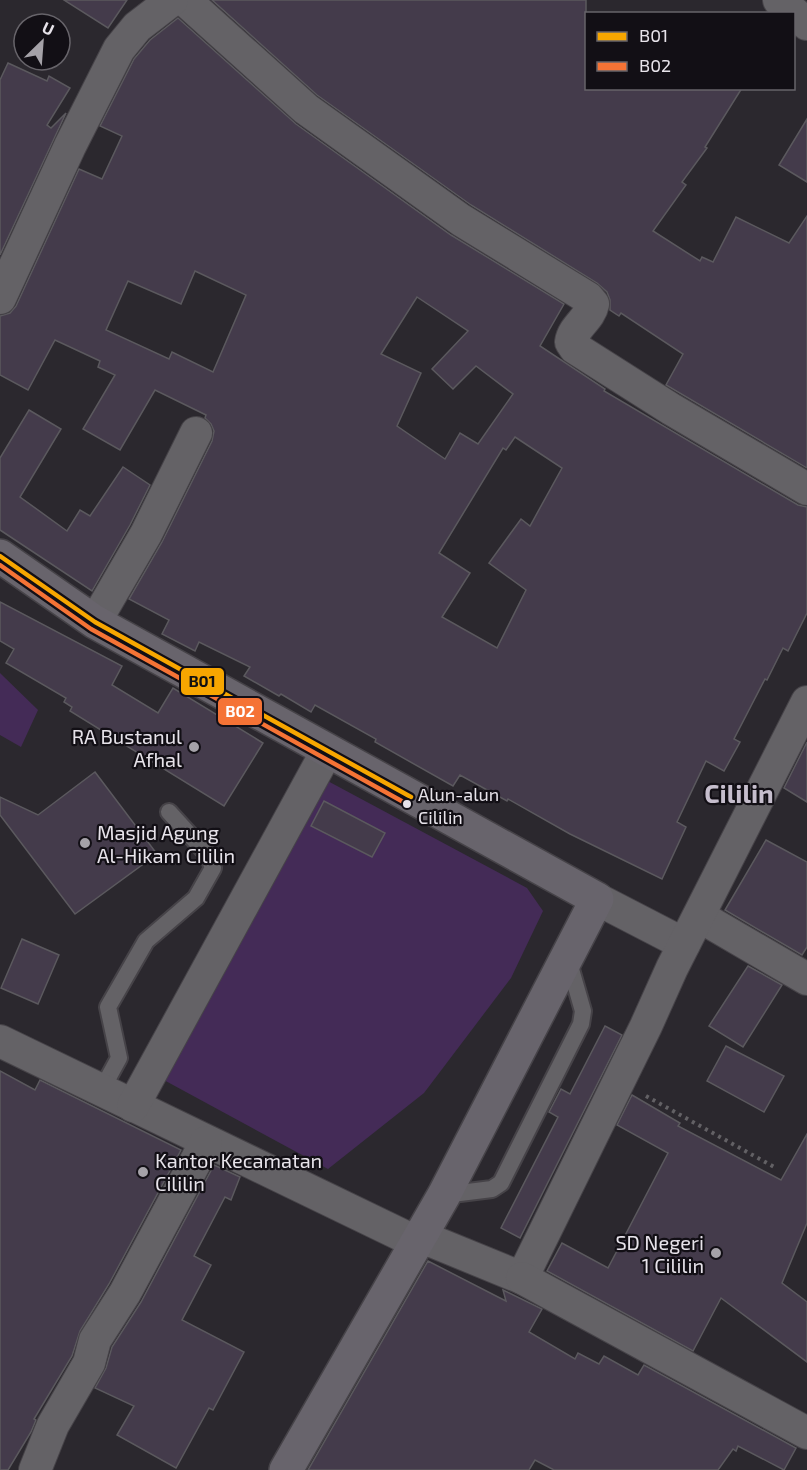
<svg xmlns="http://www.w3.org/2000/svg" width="807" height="1470" viewBox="0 0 807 1470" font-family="'Exo 2',sans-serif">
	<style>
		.green { fill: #442b57 }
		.building { fill: #443b4b; stroke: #5b595e; stroke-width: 1.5; fill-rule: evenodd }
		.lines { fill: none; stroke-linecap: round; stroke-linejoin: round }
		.lane-casing { stroke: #464348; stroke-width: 20 }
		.street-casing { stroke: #464348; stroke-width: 34 }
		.secondary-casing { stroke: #464348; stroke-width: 36 }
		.path { stroke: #636165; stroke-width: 4; stroke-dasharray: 3 4.5; stroke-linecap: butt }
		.lane { stroke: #646266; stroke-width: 16 }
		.street { stroke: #646266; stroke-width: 32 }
		.secondary { stroke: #68646c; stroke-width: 33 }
		.bus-1-casing { stroke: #120f15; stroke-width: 9 }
		.bus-2-casing { stroke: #120f15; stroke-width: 9 }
		.bus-1 { stroke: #f7a600; stroke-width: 4.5 }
		.bus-2 { stroke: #f57335; stroke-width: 4.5 }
		.poi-dot { fill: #a5a2a8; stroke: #120f15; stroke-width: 2 }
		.bus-dot { fill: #e7e3ea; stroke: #120f15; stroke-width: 2 }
		.labels { text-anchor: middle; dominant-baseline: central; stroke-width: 4.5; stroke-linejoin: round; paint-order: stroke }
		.bus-label { font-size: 18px; fill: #e7e3ea; stroke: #120f15; text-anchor: start }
		.poi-label { font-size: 20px; fill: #e7e3ea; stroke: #120f15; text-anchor: end }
		.district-label { font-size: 26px; font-weight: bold; fill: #c6becd; stroke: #120f15 }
		.line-badge { stroke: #120f15; stroke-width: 2 }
		.badge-label { font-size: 16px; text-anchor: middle; font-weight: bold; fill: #fff }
		.pale-badge-label { font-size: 16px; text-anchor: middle; font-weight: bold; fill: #111 }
	</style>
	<rect width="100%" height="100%" fill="#2b282e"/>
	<!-- green -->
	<g class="green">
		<path d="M0,673L38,710L21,747L0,735Z"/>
		<path d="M324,779L527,888L543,911L511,978L424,1093L328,1169L162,1079Z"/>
	</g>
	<!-- building -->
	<g class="building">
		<path d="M64,0H127L108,28Z"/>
		<path d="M212,0H586V88H742L705,147L707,148L682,182L686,185L653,231L700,261L702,257L713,262L736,217L789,243L807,216V468L666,385L683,354L621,313L619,316L610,310V300L607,292L597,283L471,205L317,95Z"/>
		<path d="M178,18L296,124L451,235L564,304L540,346L605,389L604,391L798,505L807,507V613L788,651L783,648L767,680L765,679L734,739L740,742L724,771L706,761L677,822L686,827L662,879L570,834L508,799L507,801L460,775L453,786L375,742L376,739L315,705L311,712L281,694L279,696L244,676L250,667L199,642L195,651L162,634L169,620L129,599L162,542L212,441L214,431L211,424L205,418L206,415L155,390L120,450L83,429L115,375L98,367L100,361L55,340L28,390L0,375V316L10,313L16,306L79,169L102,179L122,136L100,126L134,59L150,40ZM195,271L246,295L213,372L172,352L169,359L106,330L128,281L181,304ZM417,297L468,331L432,369L453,389L476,366L513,394L478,444L460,433L445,459L397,426L421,373L381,354ZM515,437L562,468L530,526L521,519L489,563L526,590L497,648L442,617L470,573L439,553L503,448L506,450Z"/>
		<path d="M8,63L47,81L49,76L70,88L47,125L51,128L66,113L0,255V80Z"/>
		<path d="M807,119V182L779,165Z"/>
		<path d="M29,410L61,429L20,497L67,531L80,510L90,516L123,467L150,485L130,525L92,591L0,530V458Z"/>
		<path d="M0,602L122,666L112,685L158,713L173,688L263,743L224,806L70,711L72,707L64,702L66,698L6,663L14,649L0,641Z"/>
		<path d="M807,742V802L784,788Z"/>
		<path d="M95,772L157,854L75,914L0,815V797L38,815Z"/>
		<path d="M324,801L385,833L372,857L311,826Z"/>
		<path d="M766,840L807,862V947L802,955L725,910Z"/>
		<path d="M22,939L59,955L38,1004L1,988Z"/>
		<path d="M748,966L782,985L743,1047L709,1026Z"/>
		<path d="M605,1026L622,1035L520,1238L501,1228L558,1117L549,1112L561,1089L570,1094Z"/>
		<path d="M726,1046L784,1076L764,1112L707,1081Z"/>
		<path d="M0,1071L35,1090L40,1080L181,1150L109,1284L80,1331L72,1356L34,1419L36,1420L31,1432L8,1470H0Z"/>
		<path d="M632,1095L680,1123L678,1126L781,1180L807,1134V1223L782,1283L807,1302V1362L721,1298L693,1351L547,1271L562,1243L608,1268L668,1153L617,1125Z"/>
		<path d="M214,1165L240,1177L231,1200L225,1197L194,1256L211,1265L182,1320L244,1352L213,1410L209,1408L176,1468L117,1435L134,1406L95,1388L106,1368L112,1347L141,1302Z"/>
		<path d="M428,1261L498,1297L506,1301L503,1290L542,1309L529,1332L575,1359L578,1353L599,1364L604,1356L638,1375L644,1365L796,1448L784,1470L738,1446L736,1451L733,1449L718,1470H554L535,1460L529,1470H308Z"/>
	</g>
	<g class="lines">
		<!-- lane casing -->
		<g class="lane-casing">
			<g id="lane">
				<path d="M101,1091L119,1058L108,1007L146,941L196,898L213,868L208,855L169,812"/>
				<path d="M444,1195L492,1189L501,1183L581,1024L583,1011L568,959"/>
			</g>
		</g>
		<!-- street casing -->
		<g class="street-casing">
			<g id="street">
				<path d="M185,0L306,109L461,220L588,298L593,304C590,319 573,327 571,342L575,348L671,409L807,489"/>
				<path d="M779,0L807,24"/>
				<path d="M0,298L70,146L119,49L137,27L172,0"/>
				<path d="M95,622L146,534L196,433"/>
				<path d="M597,899L684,944"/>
				<path d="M699,916L807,979"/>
				<path d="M0,1041L416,1242L422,1238L434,1242L522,1278L646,1026L672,968L807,702"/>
				<path d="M133,1106L327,751"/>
				<path d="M522,1278L807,1433"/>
				<path d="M35,1470L53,1425L89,1363L95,1340L125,1293L206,1142"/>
			</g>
		</g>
		<!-- secondary casing -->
		<g class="secondary-casing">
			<path id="secondary" d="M0,556L95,622L597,899L444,1195L286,1470"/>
		</g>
		<!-- path -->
		<path class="path" d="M646,1096L776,1168"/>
		<!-- lane -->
		<use href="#lane" class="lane"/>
		<!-- street -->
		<use href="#street" class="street"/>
		<!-- secondary -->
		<use href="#secondary" class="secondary"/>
		<!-- bus-1 casing -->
		<g class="bus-1-casing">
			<path id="bus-1" d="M0,556L95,622L411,797"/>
		</g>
		<!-- bus-2 casing -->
		<g class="bus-2-casing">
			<path id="bus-2" d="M0,565L91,629L407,804"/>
		</g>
		<!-- bus-1 -->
		<use href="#bus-1" class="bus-1"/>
		<!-- bus-2 -->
		<use href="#bus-2" class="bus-2"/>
	</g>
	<!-- markers -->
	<g class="poi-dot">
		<circle cx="194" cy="747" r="6"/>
		<circle cx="85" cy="843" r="6"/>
		<circle cx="143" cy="1172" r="6"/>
		<circle cx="716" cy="1253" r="6"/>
	</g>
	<circle class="bus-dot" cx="407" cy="804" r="5"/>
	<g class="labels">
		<!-- bus labels -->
		<g class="bus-label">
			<text x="418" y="794">Alun-alun<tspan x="418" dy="23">Cililin</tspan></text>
		</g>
		<!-- poi labels -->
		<g class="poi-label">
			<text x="182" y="736">RA Bustanul<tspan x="182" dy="23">Afhal</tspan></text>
			<text x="97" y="832" text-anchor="start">Masjid Agung<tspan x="97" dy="23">Al-Hikam Cililin</tspan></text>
			<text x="155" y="1160" text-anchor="start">Kantor Kecamatan<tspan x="155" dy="23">Cililin</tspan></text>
			<text x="704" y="1242">SD Negeri<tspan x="704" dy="23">1 Cililin</tspan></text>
		</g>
		<!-- district labels -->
		<g class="district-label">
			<text x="739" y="792">Cililin</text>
		</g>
	</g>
	<g class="line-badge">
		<rect x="180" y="667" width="45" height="29" rx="6" fill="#f7a600"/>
		<rect x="217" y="697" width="46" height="29" rx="6" fill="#f57335"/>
	</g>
	<g class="badge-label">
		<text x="240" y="717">B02</text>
	</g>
	<g class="pale-badge-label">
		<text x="202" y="687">B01</text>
	</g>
	<!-- legend -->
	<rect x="585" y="12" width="210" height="78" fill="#120f15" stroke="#67646a" stroke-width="1.5"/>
	<rect x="597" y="32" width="30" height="9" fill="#f7a600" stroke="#67646a" stroke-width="1.5"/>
	<text x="639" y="42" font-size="18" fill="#e7e3ea">B01</text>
	<rect x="597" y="62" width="30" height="9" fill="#f57335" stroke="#67646a" stroke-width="1.5"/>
	<text x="639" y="72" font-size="18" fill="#e7e3ea">B02</text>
	<!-- north arrow -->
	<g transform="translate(42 42) rotate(25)"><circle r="28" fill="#120f15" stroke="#67646a" stroke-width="1.5"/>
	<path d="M0-4.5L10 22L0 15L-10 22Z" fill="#a5a2a8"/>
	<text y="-9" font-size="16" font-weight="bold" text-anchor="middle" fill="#e7e3ea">U</text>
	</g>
</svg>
